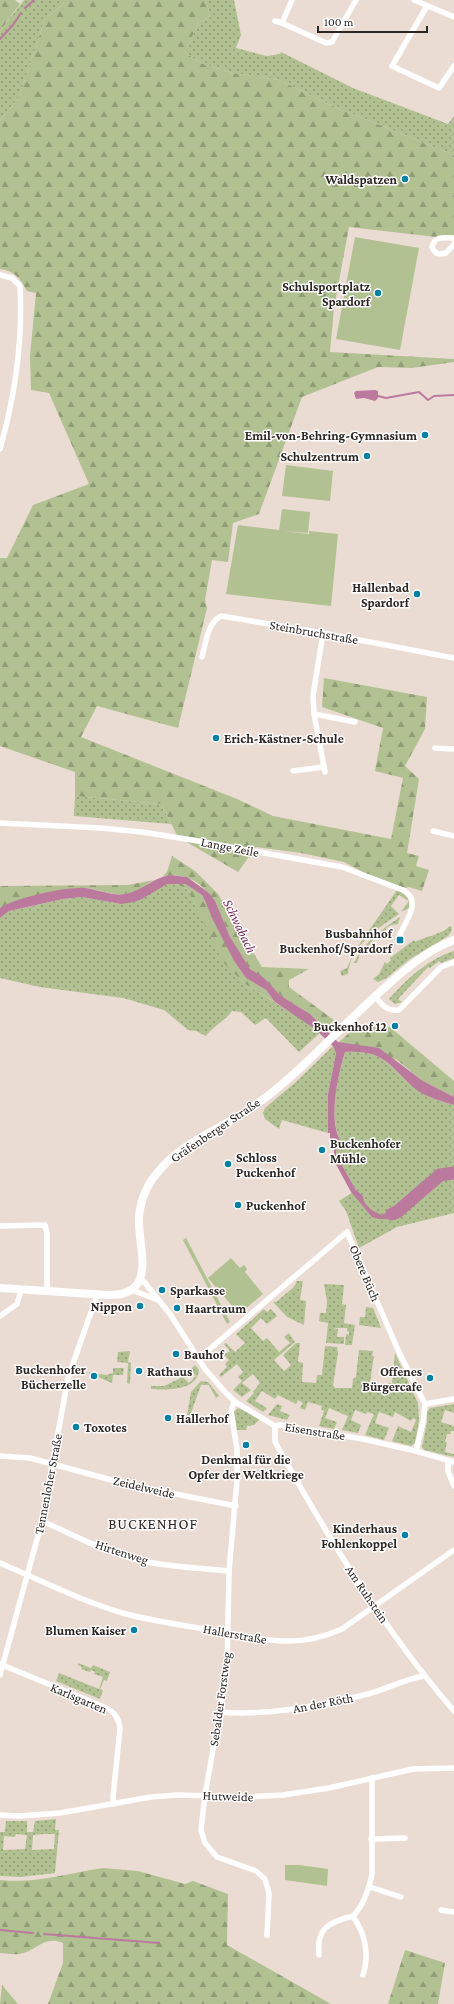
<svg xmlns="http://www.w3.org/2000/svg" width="454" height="2004" viewBox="0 0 454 2004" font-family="'Crimson Pro',serif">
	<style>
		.grass { fill: url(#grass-dots); fill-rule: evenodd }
		.forest { fill: url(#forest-firs) }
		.park { fill: #b1c191 }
		.water { fill: #bc799e }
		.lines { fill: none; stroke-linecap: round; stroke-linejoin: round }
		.stream { stroke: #bc799e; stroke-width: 2 }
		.river { stroke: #bc799e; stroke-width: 13 }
		.minor { stroke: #fff; stroke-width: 5.5 }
		.secondary { stroke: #fff; stroke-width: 8 }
		.poi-dot { fill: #0082a6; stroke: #fff; stroke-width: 1.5 }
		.labels { text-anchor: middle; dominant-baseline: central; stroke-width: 3; stroke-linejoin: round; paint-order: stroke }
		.poi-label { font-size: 13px; font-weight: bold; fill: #2b2622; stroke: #fff; text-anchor: end }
		.street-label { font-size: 13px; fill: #2b2622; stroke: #fff }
		.water-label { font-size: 14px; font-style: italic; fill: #7d2d5e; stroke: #fff }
		.quarter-label { font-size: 15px; letter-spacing: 1px; fill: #2b2622; stroke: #fff }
	</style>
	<defs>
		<pattern id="grass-dots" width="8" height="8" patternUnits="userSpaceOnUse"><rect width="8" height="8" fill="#b1c191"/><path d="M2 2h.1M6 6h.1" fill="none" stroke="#909d76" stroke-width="1.8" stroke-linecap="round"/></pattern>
		<pattern id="forest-firs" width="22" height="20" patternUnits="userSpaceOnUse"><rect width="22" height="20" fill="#b1c191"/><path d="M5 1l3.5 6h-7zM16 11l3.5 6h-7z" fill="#909d76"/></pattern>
	</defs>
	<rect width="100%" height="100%" fill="#ebdcd3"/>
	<!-- grass -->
	<g class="grass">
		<path d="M24,0H68L45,19L19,97L0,121V31Z"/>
		<path d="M206,0H234L241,35L236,48L267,56L280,54L281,52L353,88L448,124L454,116V155L335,107L279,80L233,73L203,64L185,53L198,23L210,17Z"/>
		<path d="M75,796L161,804L171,824L74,816Z"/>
		<path d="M175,883L188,890L224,962L245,984L305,1021L320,1033L299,1052L266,1018L255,1025L241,1012L232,1011C225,1021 213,1026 206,1036L196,1031L188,1030L164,1010L123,998L40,987L0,978V918L9,911L63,899L82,897L121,904L167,884Z"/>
		<path d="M397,890L404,893L410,900L409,908L401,912L409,901L399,895L391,906L399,914C378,928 350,946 348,974L342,976L340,971L347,968L354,952Z"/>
		<path d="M400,917L398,924L391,925L386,928V930L373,940L362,954L360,953L357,963H354C364,942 381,930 400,917Z"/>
		<path d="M449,926L452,927L451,932L448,936L410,959L385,979L378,982L373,979L379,974L385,962L387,964L391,960L390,958L414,940L415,942C424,937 446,933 449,926Z"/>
		<path d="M454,951V958L441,963L439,961L430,968L428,967L398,999L402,1002L395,1004L389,999C407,979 428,959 454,951Z"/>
		<path d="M333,1046L336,1053L328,1094V1133L282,1120L279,1129L265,1119L263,1113L265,1108L298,1080Z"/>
		<path d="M345,1052C385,1050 387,1065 414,1088C425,1097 441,1101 454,1105V1213L397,1227L359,1248L346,1211L339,1201L356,1190L336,1155L337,1140H340C328,1113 338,1078 345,1052Z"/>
		<path d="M297,1281H303L300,1300L306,1301L304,1325L287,1317L273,1302H276L294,1287Z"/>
		<path d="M324,1284L344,1285L342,1304L346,1305L344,1323L355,1325L352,1345H345L346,1334L349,1335V1332L347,1331V1328H334L338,1329L337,1337H344V1344L326,1343L328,1323L319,1321L320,1313H326L327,1301Z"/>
		<path d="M366,1307L373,1308L381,1328L359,1325L360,1317H365Z"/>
		<path d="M264,1309L267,1312L271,1309L277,1316L267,1324L261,1318L251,1328L263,1341L267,1338L279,1352L290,1343L284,1337L289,1333L295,1342L274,1360L284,1371L291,1365L283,1355L296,1343H300L298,1362L303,1363L302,1382L316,1383L317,1375H322L325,1346L337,1347L338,1353L333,1385L335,1388H352L353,1379L356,1377L359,1350L373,1351L372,1356H374L369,1389L371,1392H387L388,1383H392L395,1353L418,1403L419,1421L415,1443L411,1446L392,1441L398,1426L411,1432L416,1420L413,1418L411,1421L395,1412L393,1417L379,1412L375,1423L389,1428L384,1440L365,1435L374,1414L367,1412L366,1414L355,1410L351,1420L361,1425L358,1433L342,1430L348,1416L329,1408L325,1418L337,1422L334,1429L319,1426L324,1411L321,1409L322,1406L308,1402L305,1410L300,1408L303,1403L298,1400L296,1404L278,1395L275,1399L262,1391L255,1401L267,1408L263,1412L246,1401L254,1393L253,1392L260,1383L253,1374L242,1383L251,1390L242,1397L233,1390L242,1381L238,1377L243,1372L237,1364L221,1377L219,1375L227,1367L225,1364L229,1360L224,1355L230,1351L224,1344L226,1343L235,1352L245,1343L236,1334Z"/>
		<path d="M130,1351L128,1362L131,1363L130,1384L127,1383L128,1363L117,1362L118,1352Z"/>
		<path d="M195,1365L199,1370C197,1391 167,1390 151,1389V1386H164L183,1377L189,1383L196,1376L190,1370Z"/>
		<path d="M113,1368H124L123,1375H113L112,1383L86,1372L106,1375L113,1373Z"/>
		<path d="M201,1381L208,1382L219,1396L216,1398L209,1385H201L190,1416L187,1415L191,1392Z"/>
		<path d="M277,1404L282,1406L280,1411L290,1415L287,1420L268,1415Z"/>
		<path d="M454,1404V1413L445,1410L441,1422L454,1426V1431H451L450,1434H447L445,1442H447L445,1452L454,1454V1457L424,1450L422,1447L427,1422V1412L430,1408Z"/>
		<path d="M238,1408L260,1419L254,1425L247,1426L246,1430H237L234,1412Z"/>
		<path d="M78,1663L91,1668L93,1665L110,1672L107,1681L104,1680L100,1689L103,1690L100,1699L56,1681L59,1673L99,1689L103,1677L94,1674L95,1672L91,1670L90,1672L81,1669L82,1667L78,1665Z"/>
		<path d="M56,1819L55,1830H59L55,1873L21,1877L0,1876V1832H5L6,1821H27V1832H33L35,1821ZM16,1834L27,1835L25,1849L3,1850L4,1836L15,1837ZM44,1834H55L54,1849L32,1850L33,1835Z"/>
	</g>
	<!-- forest -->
	<g class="forest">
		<path d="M0,0H15L20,4L0,31Z"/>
		<path d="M68,0H206L210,17L198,23L185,53L203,64L233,73L279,80L335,107L454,155V239L349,227L334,308L330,352L454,359V362L412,368L378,367L302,397L259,514L233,523L228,562L212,560L205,600L207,608L178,728L97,706L81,737L237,799L273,816L391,839L403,778L375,771L383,728L322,707L324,678L427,697L425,729L405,766L419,779L407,853L419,856L416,866L429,870L422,891L409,887L397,890L344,862L301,853L256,847L238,872L178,837L161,804L75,796V772L0,746V558H7L33,505L89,484L49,393L31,390L30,356L36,293L27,291C20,278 15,271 0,269V121L19,97L45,19Z"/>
		<path d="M172,856L195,871L218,894L262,967L309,969L289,980V987L334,1020L325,1029C320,1024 315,1018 309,1014C301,1007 290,1003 281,996C275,990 270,984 264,979C259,975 253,972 249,968C219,936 221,868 163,876L167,872Z"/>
		<path d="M154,880C144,886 135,893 124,894C110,896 98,888 84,888C68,887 12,899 0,908V886L128,885Z"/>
		<path d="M175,883L185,884L202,895L234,961L246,978L266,990L275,1002L245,984L223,962L188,890Z"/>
		<path d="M358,1025L379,1027V1031H387V1027H390L454,1081V1097L423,1081L397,1060L339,1042Z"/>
		<path d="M103,1868L138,1871L185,1884L193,1881L228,1894L227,1945L331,2004H48L63,1963V1943C43,1935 36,1952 19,1954C13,1955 6,1953 0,1953V1880C35,1884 69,1873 103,1868Z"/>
		<path d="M405,1950L445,1963L438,2004H388Z"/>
		<path d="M2,1985L18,2004H0Z"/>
	</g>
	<!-- park -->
	<g class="park">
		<path d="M355,237L419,248L400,350L336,339Z"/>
		<path d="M286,465L333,471L330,501L282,496Z"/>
		<path d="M282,509L310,512L308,533L283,531L309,534V531L338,534L331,606L226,594L238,525L279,530Z"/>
		<path d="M186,1238L230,1322L227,1324L183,1240Z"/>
		<path d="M231,1258L240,1268L244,1265L247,1269L245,1272L263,1294L239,1314L208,1278Z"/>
		<path d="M299,1865L328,1869L327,1886L285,1880V1865Z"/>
	</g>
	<!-- water -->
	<g class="water">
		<path d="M375,390L378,391V398L375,401L364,398L356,399L354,393L356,391Z"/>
		<path d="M170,875L187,877L209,893L215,901L230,937L250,969L264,978L281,996L310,1014L338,1042L379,1048L423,1081L454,1097V1105C441,1101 425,1097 414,1088C388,1065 385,1050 345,1052C338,1076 328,1117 340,1140H337L336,1155L356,1190L363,1196C363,1206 374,1212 382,1215L405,1204C397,1218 388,1222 372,1217L351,1192L332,1157L334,1155V1146L330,1145V1133H328V1094L336,1053L333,1046L315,1029L275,1002L266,990L246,978L234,961L213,920L206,903L202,895L193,889L185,884H167L142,899L134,902L121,904L82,897L63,899L9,911L0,918V908C13,898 69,886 86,888C99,890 112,896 125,894C141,891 153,878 170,875Z"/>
	</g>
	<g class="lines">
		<!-- stream -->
		<g class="stream">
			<path d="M25,8L34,0"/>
			<path d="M0,39L13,25L21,13"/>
			<path d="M378,396L386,398L419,392L428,400L434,396L454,395"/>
			<path d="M0,1930L33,1933"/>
			<path d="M44,1934L159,1943"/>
		</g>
		<!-- river -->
		<path class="river" d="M392,1214L397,1212L440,1175L454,1173"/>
		<!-- minor -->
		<g class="minor">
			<path d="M292,0L282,23L326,43L332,42L356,0"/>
			<path d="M414,0L454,17"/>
			<path d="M427,6L392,66L439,88L454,66"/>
			<path d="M275,21L282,23"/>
			<path d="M454,238C444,238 435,235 432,247C435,254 438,255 446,253L454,244"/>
			<path d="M0,275L12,278L20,286C23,342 15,396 0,449"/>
			<path d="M323,633L313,696L314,714L325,772"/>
			<path d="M202,657C206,643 207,623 221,616L323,633L454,658"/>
			<path d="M314,714L355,722"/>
			<path d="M435,748L454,749"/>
			<path d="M293,771L324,767"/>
			<path d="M0,823L100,828L142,832L192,840L342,867L403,890C422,901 407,919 400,934"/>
			<path d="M433,831L454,836"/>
			<path d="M375,996C381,1004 387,1012 399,1010L441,967L454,962"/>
			<path d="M0,1226L45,1225L47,1233V1291"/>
			<path d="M141,1278L170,1314L205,1369L226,1393L234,1401L275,1426L280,1425L363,1439L416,1451L454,1462"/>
			<path d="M132,1290L158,1300"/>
			<path d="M0,1316L17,1304L21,1290"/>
			<path d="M198,1359L347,1232L398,1350L425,1404L423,1422L416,1451"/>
			<path d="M234,1401L231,1412L237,1449V1480L229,1571L227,1670L205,1795L201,1830L205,1843L217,1857L256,1871L265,1879L269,1894L267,1935"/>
			<path d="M425,1404L454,1399"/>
			<path d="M275,1426V1442C327,1536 384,1630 454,1711"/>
			<path d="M0,1456L30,1458L130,1485L236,1506"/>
			<path d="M448,1461V1471L454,1486"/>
			<path d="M42,1521C74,1535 107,1553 141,1561C170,1567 200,1568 229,1571"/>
			<path d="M0,1563C42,1581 83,1602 126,1614C157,1622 190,1626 221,1632C268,1640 297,1649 342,1629L454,1550"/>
			<path d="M0,1664L109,1709C116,1715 119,1719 120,1729L113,1797L114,1804"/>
			<path d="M0,1675L42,1521L68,1378L97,1295"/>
			<path d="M219,1712C269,1716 320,1706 368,1694C387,1689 405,1679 424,1676"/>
			<path d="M0,1815L20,1816L60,1813L151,1797L178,1795L245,1797L283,1795L329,1788L413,1769L454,1768"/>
			<path d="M371,1839L405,1838"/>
			<path d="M370,1887L401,1897"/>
			<path d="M441,1910L454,1912"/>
			<path d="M353,1916C364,1905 369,1889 372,1874V1778"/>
			<path d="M319,1955C316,1928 329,1922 353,1916C365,1934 370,1953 363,1975"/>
		</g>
		<!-- secondary -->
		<path class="secondary" d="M0,1288L108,1295C160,1296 137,1247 139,1216C141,1199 147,1184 158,1172C182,1142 219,1130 250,1109C297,1077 339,1028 382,990C404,970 426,951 454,940"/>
	</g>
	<!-- markers -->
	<g class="poi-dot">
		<circle cx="405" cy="179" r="4"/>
		<circle cx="378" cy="293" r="4"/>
		<circle cx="425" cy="435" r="4"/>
		<circle cx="367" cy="456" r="4"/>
		<circle cx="417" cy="594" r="4"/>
		<circle cx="216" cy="738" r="4"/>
		<rect x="396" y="936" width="8" height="8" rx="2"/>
		<circle cx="395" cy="1026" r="4"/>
		<circle cx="322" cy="1150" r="4"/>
		<circle cx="228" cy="1164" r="4"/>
		<circle cx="238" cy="1205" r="4"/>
		<circle cx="162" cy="1290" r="4"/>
		<circle cx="140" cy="1306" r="4"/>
		<circle cx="177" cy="1308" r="4"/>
		<circle cx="176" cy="1354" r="4"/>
		<circle cx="139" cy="1371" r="4"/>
		<circle cx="94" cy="1376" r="4"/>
		<circle cx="430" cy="1378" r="4"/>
		<circle cx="168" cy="1418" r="4"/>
		<circle cx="76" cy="1427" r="4"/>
		<circle cx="246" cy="1445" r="4"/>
		<circle cx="405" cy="1535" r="4"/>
		<circle cx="134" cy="1630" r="4"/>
	</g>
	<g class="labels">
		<!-- poi labels -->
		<g class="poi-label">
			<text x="397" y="179">Waldspatzen</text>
			<text x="370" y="286">Schulsportplatz<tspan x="370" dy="15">Spardorf</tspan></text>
			<text x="417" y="435">Emil-von-Behring-Gymnasium</text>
			<text x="359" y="456">Schulzentrum</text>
			<text x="409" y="587">Hallenbad<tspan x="409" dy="15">Spardorf</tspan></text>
			<text x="224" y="738" text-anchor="start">Erich-Kästner-Schule</text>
			<text x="392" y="933">Busbahnhof<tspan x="392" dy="15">Buckenhof/Spardorf</tspan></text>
			<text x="387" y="1026">Buckenhof 12</text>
			<text x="330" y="1143" text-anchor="start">Buckenhofer<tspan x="330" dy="15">Mühle</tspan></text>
			<text x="236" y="1157" text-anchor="start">Schloss<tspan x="236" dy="15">Puckenhof</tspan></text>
			<text x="246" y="1205" text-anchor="start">Puckenhof</text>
			<text x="170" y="1290" text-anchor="start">Sparkasse</text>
			<text x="132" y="1306">Nippon</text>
			<text x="185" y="1308" text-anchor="start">Haartraum</text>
			<text x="184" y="1354" text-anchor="start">Bauhof</text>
			<text x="86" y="1369">Buckenhofer<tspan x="86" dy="15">Bücherzelle</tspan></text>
			<text x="147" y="1371" text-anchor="start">Rathaus</text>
			<text x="422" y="1371">Offenes<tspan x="422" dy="15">Bürgercafe</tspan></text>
			<text x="176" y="1418" text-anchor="start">Hallerhof</text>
			<text x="84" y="1427" text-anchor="start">Toxotes</text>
			<text x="246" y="1459" text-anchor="middle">Denkmal für die<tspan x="246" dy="15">Opfer der Weltkriege</tspan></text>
			<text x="397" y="1528">Kinderhaus<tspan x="397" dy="15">Fohlenkoppel</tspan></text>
			<text x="126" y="1630">Blumen Kaiser</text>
		</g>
		<!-- street labels -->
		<g class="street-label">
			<text transform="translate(314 632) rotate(10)">Steinbruchstraße</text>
			<text transform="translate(230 847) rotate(11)">Lange Zeile</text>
			<text transform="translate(215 1130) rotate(-34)">Gräfenberger Straße</text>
			<text transform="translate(365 1273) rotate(67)">Obere Büch</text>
			<text transform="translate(315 1431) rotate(9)">Eisenstraße</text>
			<text transform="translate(48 1484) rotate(-79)">Tennenloher Straße</text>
			<text transform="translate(144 1487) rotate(13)">Zeidelweide</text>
			<text transform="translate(122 1552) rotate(18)">Hirtenweg</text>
			<text transform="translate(367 1594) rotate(56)">Am Ruhstein</text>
			<text transform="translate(235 1634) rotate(10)">Hallerstraße</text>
			<text transform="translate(79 1698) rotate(23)">Karlsgarten</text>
			<text transform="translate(220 1699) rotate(-82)">Sebalder Forstweg</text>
			<text transform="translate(323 1703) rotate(-11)">An der Röth</text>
			<text transform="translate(228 1796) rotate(2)">Hutweide</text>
		</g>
		<!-- water labels -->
		<g class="water-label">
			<text transform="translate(240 926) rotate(64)">Schwabach</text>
		</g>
		<!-- quarter labels -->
		<g class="quarter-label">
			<text x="153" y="1524">BUCKENHOF</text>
		</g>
	</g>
	<!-- scale -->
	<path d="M318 26v6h109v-6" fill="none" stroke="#2b2622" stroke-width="2"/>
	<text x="324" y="26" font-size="12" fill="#2b2622" stroke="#ffffff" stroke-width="3" paint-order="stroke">100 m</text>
</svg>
